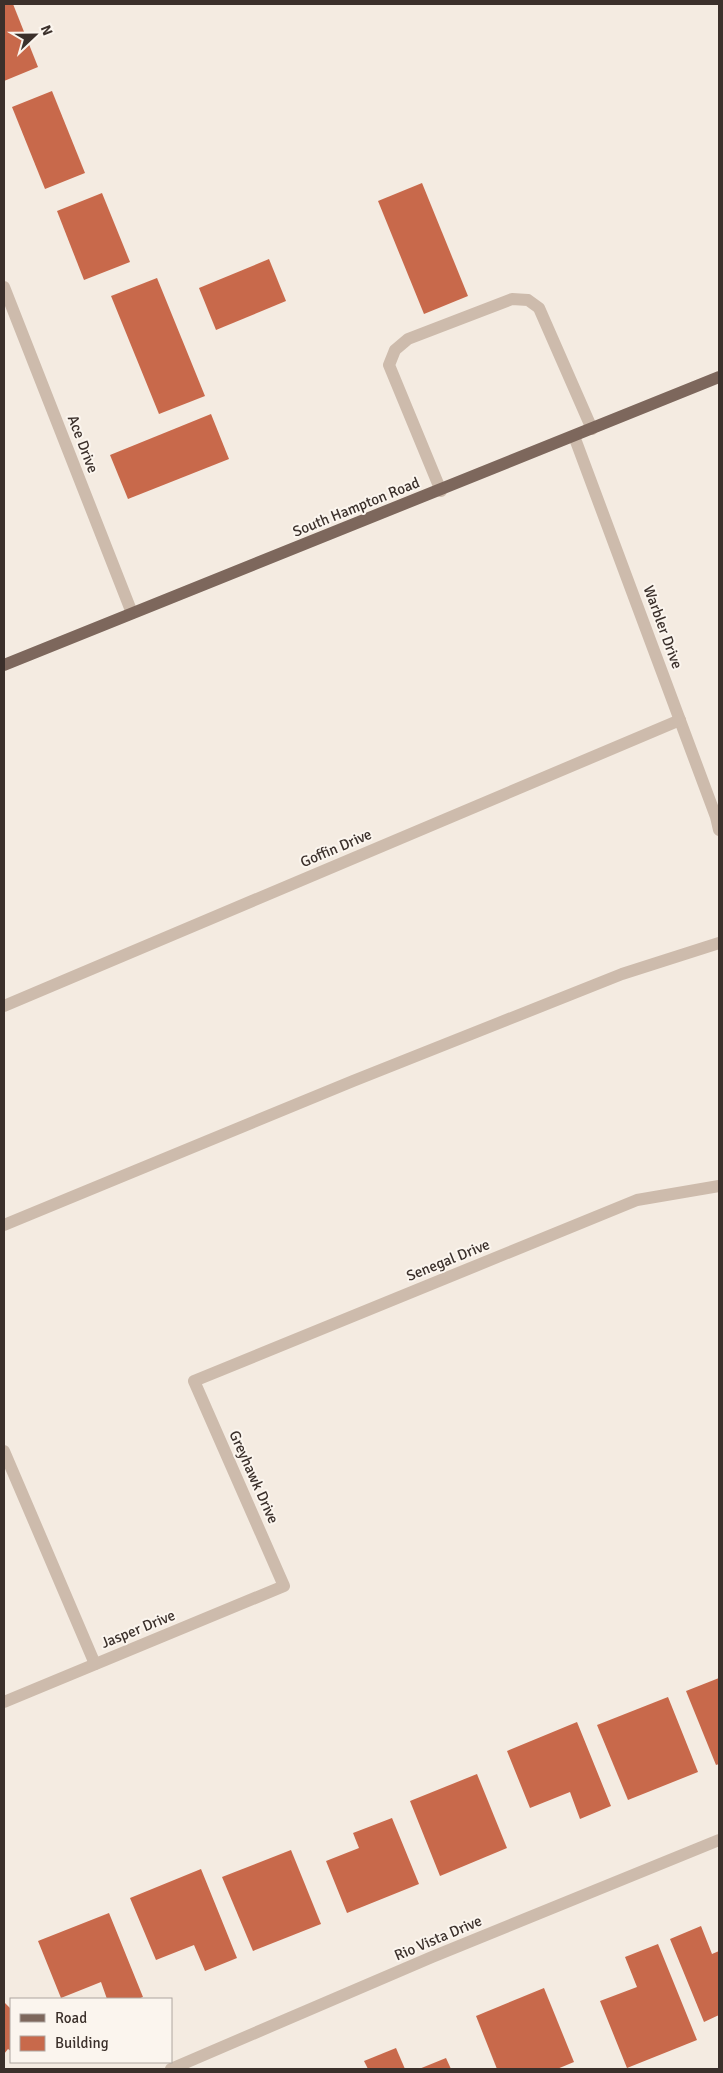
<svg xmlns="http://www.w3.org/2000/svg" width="723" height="2073" viewBox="0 0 723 2073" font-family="Signika,sans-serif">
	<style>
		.building { fill: #c8694b }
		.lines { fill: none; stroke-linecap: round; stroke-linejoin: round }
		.minor { stroke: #cdbbac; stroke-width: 12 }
		.major { stroke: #7d675c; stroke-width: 12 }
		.labels { text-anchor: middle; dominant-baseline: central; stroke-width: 4; stroke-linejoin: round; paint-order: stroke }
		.street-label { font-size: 15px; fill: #3b302b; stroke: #fbf5ee }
	</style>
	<rect width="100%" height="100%" fill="#f4ebe1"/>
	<!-- building -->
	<g class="building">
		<path d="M4,4H13L38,67L4,81Z"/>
		<path d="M52,91L85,173L45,189L12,107Z"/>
		<path d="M422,183L468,296L424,314L378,201Z"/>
		<path d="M102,193L130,262L84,280L57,211Z"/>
		<path d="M269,259L286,301L216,330L199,288Z"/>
		<path d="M157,278L205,396L159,414L111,296Z"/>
		<path d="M211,414L229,459L128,499L110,455Z"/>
		<path d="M719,1678V1764L716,1765L686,1691Z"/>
		<path d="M668,1697L698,1772L628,1800L597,1725Z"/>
		<path d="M577,1722L611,1806L580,1819L570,1792L530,1808L507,1751Z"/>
		<path d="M477,1774L507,1848L440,1876L410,1801Z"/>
		<path d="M392,1818L419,1884L347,1913L326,1861L359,1848L353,1833Z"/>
		<path d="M291,1850L321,1924L253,1951L222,1877Z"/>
		<path d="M201,1869L237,1958L205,1971L194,1945L156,1960L130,1898Z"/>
		<path d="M109,1913L143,1997L138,1999H107L101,1982L61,1998L38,1941Z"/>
		<path d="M701,1926L712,1954L719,1951V2015L704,2022L670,1939Z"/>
		<path d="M658,1944L697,2040L627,2068L600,2001L637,1987L625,1957Z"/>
		<path d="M544,1988L574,2062L557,2069H497L476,2016Z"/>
		<path d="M4,2002L11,2009V2051L8,2049L4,2054Z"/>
		<path d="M396,2048L405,2069H368L364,2061Z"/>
		<path d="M446,2058L451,2069H419Z"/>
	</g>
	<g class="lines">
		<!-- minor -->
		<g class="minor">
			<path d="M4,287L132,613"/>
			<path d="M574,436L716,817L719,830"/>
			<path d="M441,491L389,365L395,350L408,339L512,299L528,300L539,308L592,429"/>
			<path d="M4,1006L680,720"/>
			<path d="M4,1225L353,1081L622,974L719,943"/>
			<path d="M4,1451L95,1664"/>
			<path d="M4,1702L284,1586L194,1381L637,1200L719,1186"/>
			<path d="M171,2069L432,1957L719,1840"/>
		</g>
		<!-- major -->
		<path class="major" d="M4,665L719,377"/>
	</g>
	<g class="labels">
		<!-- street labels -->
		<g class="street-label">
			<text transform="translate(83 444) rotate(69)">Ace Drive</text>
			<text transform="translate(356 507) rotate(-22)">South Hampton Road</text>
			<text transform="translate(663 627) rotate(70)">Warbler Drive</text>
			<text transform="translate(336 848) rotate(-23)">Goffin Drive</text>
			<text transform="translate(448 1260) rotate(-22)">Senegal Drive</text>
			<text transform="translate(254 1477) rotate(66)">Greyhawk Drive</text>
			<text transform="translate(138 1629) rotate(-22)">Jasper Drive</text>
			<text transform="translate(438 1938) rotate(-23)">Rio Vista Drive</text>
		</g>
	</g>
	<!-- border -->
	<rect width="723" height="2073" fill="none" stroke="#3b302b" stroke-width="10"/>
	<!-- legend -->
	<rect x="10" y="1998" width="162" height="65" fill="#fbf5ee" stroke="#aea6a0"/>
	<rect x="20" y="2014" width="25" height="8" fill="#7d675c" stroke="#aea6a0"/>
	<text x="55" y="2023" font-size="15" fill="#3b302b">Road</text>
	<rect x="20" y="2036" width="25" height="15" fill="#c8694b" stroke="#aea6a0"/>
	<text x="55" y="2048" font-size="15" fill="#3b302b">Building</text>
	<!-- north arrow -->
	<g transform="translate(35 35) rotate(68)" stroke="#fbf5ee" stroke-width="4" paint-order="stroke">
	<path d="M0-4L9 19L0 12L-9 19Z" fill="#3b302b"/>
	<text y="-8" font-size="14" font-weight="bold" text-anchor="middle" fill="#3b302b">N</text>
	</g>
</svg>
